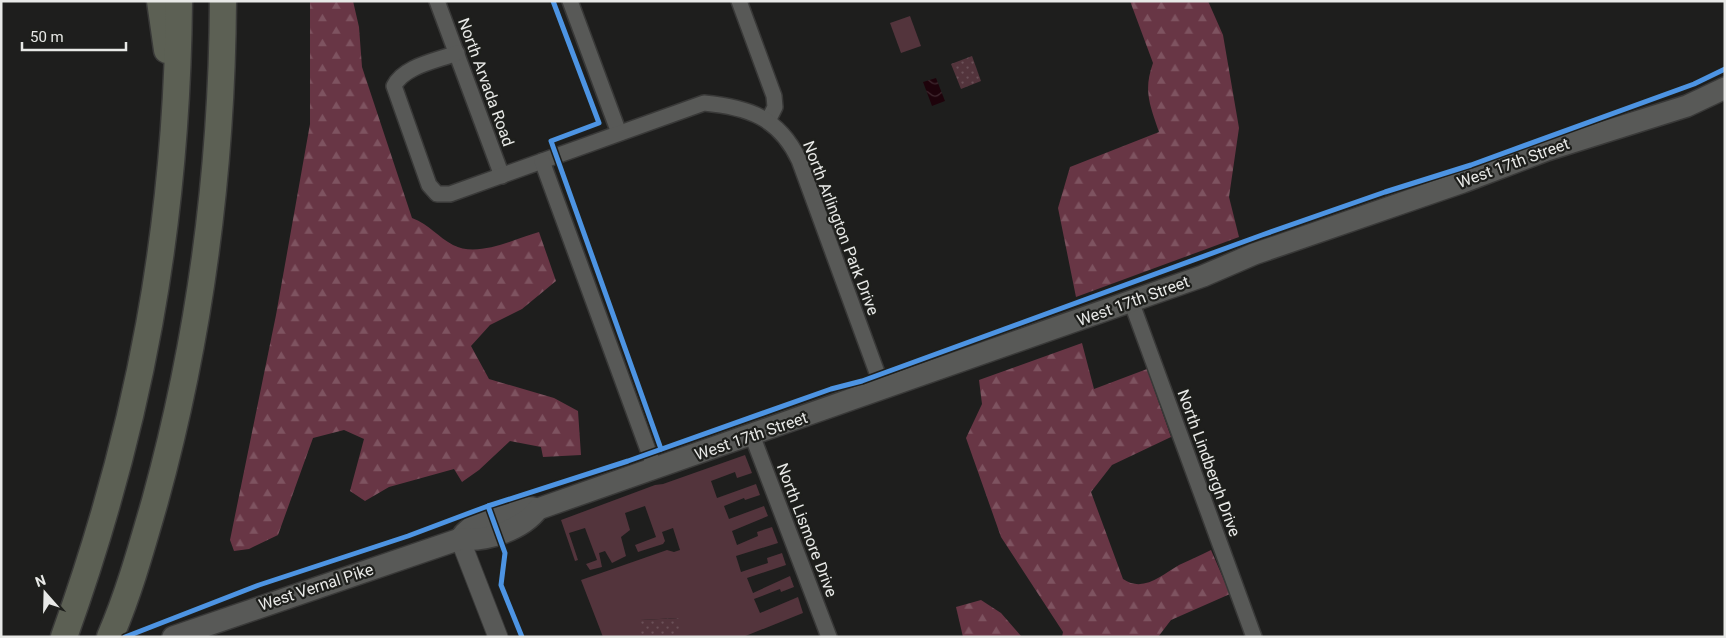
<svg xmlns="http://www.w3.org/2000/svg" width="1726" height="638" viewBox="0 0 1726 638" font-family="Roboto,sans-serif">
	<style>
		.grass { fill: #53343c }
		.forest { fill: url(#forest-firs) }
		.park { fill: url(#park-dots) }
		.water { fill: url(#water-waves) }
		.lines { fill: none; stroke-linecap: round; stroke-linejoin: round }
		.minor-casing { stroke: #393938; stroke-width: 18 }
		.tertiary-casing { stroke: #393938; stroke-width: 21 }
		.secondary-casing { stroke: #393938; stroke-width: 24 }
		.motorway-casing { stroke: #393938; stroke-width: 29 }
		.minor { stroke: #585957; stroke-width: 15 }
		.tertiary { stroke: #585957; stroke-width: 19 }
		.secondary { stroke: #585957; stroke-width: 21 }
		.motorway { stroke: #5c6054; stroke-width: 26 }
		.cycleway-casing { stroke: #1e1f1c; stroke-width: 8 }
		.cycleway { stroke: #4d94e3; stroke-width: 5 }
		.labels { text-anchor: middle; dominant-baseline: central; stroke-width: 4.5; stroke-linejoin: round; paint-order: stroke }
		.street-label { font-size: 16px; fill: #e8e9e7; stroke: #1e1f1c }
	</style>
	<defs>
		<pattern id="forest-firs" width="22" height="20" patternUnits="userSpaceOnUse" patternTransform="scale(1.25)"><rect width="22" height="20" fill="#683645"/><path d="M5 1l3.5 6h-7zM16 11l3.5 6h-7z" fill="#7e5360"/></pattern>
		<pattern id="park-dots" width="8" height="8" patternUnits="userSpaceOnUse" patternTransform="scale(1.25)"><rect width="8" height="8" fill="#53343c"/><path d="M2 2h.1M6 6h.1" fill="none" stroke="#6c5158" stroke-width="1.8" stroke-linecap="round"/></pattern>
		<pattern id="water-waves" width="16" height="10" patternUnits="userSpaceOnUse" patternTransform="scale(1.25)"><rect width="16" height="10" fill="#1e030b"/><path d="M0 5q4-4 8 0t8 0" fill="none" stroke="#3f282f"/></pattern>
	</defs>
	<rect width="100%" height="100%" fill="#1e1e1d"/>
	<!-- grass -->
	<g class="grass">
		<path d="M910,16L921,46L901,53L890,23Z"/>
		<path d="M745,455L752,473L737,478L735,472L711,481L717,498L756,484L760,495L745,500L744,498L724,506L729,519L764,506L768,516L732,531L737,545L758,536L757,532L772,527L778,543L736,556L741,572L768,563L767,558L782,553L786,565L747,578L753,593L790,576L794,587L781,592L780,589L754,599L760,613L798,597L803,613L743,637H679L678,618L641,620V637H603L581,580L667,550L674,552L680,550L673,528L662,532L665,541L663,544L638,552L635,545L656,537L645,506L625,513L630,530L621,537L626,556L612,563L605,551L599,553L602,567L590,570L586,564L597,560L585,528L569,533L578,560L575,561L561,520L655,485L663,484Z"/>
	</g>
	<!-- forest -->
	<g class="forest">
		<path d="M310,1H353L359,27L362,67L412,218C430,225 438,237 453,245C478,258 514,239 539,232L556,281L522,309L490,325L471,346L489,379L554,398L578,411L581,455L543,457L541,447L510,441L479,470L462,482L454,469L389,487L365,501L350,491L364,439L344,430L313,438L278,535L249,549L234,551L230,540L276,315L310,124Z"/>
		<path d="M1130,1H1208L1223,35L1239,128L1229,197L1239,237L1076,297L1058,208L1070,167L1159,132C1150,105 1143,91 1153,63Z"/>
		<path d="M1082,343L1094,389L1147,369L1171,437L1112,465L1091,492L1123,579C1143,593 1162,575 1179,565C1190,560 1201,555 1211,550L1230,594L1171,620L1158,637H1062L1063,632L1001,537L966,438L982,404L979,380Z"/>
		<path d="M981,600L1001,613L1022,637H963L956,607Z"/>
	</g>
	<!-- park -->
	<g class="park">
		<path d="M972,56L981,81L961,89L951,64Z"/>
		<path d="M679,618V637H641V620Z"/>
	</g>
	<!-- water -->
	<path class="water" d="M936,78L945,101L932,106L923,82Z"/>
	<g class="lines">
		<!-- minor casing -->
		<g class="minor-casing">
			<g id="minor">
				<path d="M437,1L502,176"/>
				<path d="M570,1L619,133"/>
				<path d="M739,1L774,96L775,107L768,121"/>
				<path d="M457,53C436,61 404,66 394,86L429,185L437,194H450L704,103C747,107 779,117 799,160L883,389"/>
				<path d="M542,161L655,469"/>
				<path d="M1131,301L1254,637"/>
				<path d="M752,435L829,637"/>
			</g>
		</g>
		<!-- tertiary casing -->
		<g class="tertiary-casing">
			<path id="tertiary" d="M460,539L498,637"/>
		</g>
		<!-- secondary casing -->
		<g class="secondary-casing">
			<g id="secondary">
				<path d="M460,539C473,519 515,503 538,509"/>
				<path d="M173,637L460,539C486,542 522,530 538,509L1203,276L1254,254L1463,182L1547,150L1687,106L1725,88"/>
			</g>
		</g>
		<!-- motorway casing -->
		<g class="motorway-casing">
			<g id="motorway">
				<path d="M160,1L167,50"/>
				<path d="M64,637C140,425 177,226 179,1"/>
				<path d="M110,637C129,593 142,546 155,501C200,338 222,170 223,1"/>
			</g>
		</g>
		<!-- minor -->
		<use href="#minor" class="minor"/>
		<!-- tertiary -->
		<use href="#tertiary" class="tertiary"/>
		<!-- secondary -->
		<use href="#secondary" class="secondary"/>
		<!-- motorway -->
		<use href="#motorway" class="motorway"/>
		<!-- cycleway casing -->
		<g class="cycleway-casing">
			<g id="cycleway">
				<path d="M553,1L599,123L551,141L661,449"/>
				<path d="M488,506L505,553L501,585L522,637"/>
				<path d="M125,637L259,585L408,536L488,506L628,461L831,389L862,381L1262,235L1385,192L1471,165L1694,84L1725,69"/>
			</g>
		</g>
		<!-- cycleway -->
		<use href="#cycleway" class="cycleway"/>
	</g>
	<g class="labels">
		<!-- street labels -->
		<g class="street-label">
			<text transform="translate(486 82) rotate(70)">North Arvada Road</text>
			<text transform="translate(1513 163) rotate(-20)">West 17th Street</text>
			<text transform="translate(841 228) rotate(69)">North Arlington Park Drive</text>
			<text transform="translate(1133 301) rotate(-20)">West 17th Street</text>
			<text transform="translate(751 436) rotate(-19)">West 17th Street</text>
			<text transform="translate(1209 463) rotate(70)">North Lindbergh Drive</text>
			<text transform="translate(807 530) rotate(69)">North Lismore Drive</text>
			<text transform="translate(316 587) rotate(-18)">West Vernal Pike</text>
		</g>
	</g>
	<!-- border -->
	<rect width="1726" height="638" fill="none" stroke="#e8e9e7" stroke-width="5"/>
	<!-- north arrow -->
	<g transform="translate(45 593) rotate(340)" stroke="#1e1f1c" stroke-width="4" paint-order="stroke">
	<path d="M0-4L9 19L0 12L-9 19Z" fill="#e8e9e7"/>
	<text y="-8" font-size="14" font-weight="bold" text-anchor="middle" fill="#e8e9e7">N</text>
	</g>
	<!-- scale -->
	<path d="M22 42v8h104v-8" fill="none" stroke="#e8e9e7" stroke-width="2.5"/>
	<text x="30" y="42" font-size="15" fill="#e8e9e7" stroke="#1e1f1c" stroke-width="4" paint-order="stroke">50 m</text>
</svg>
